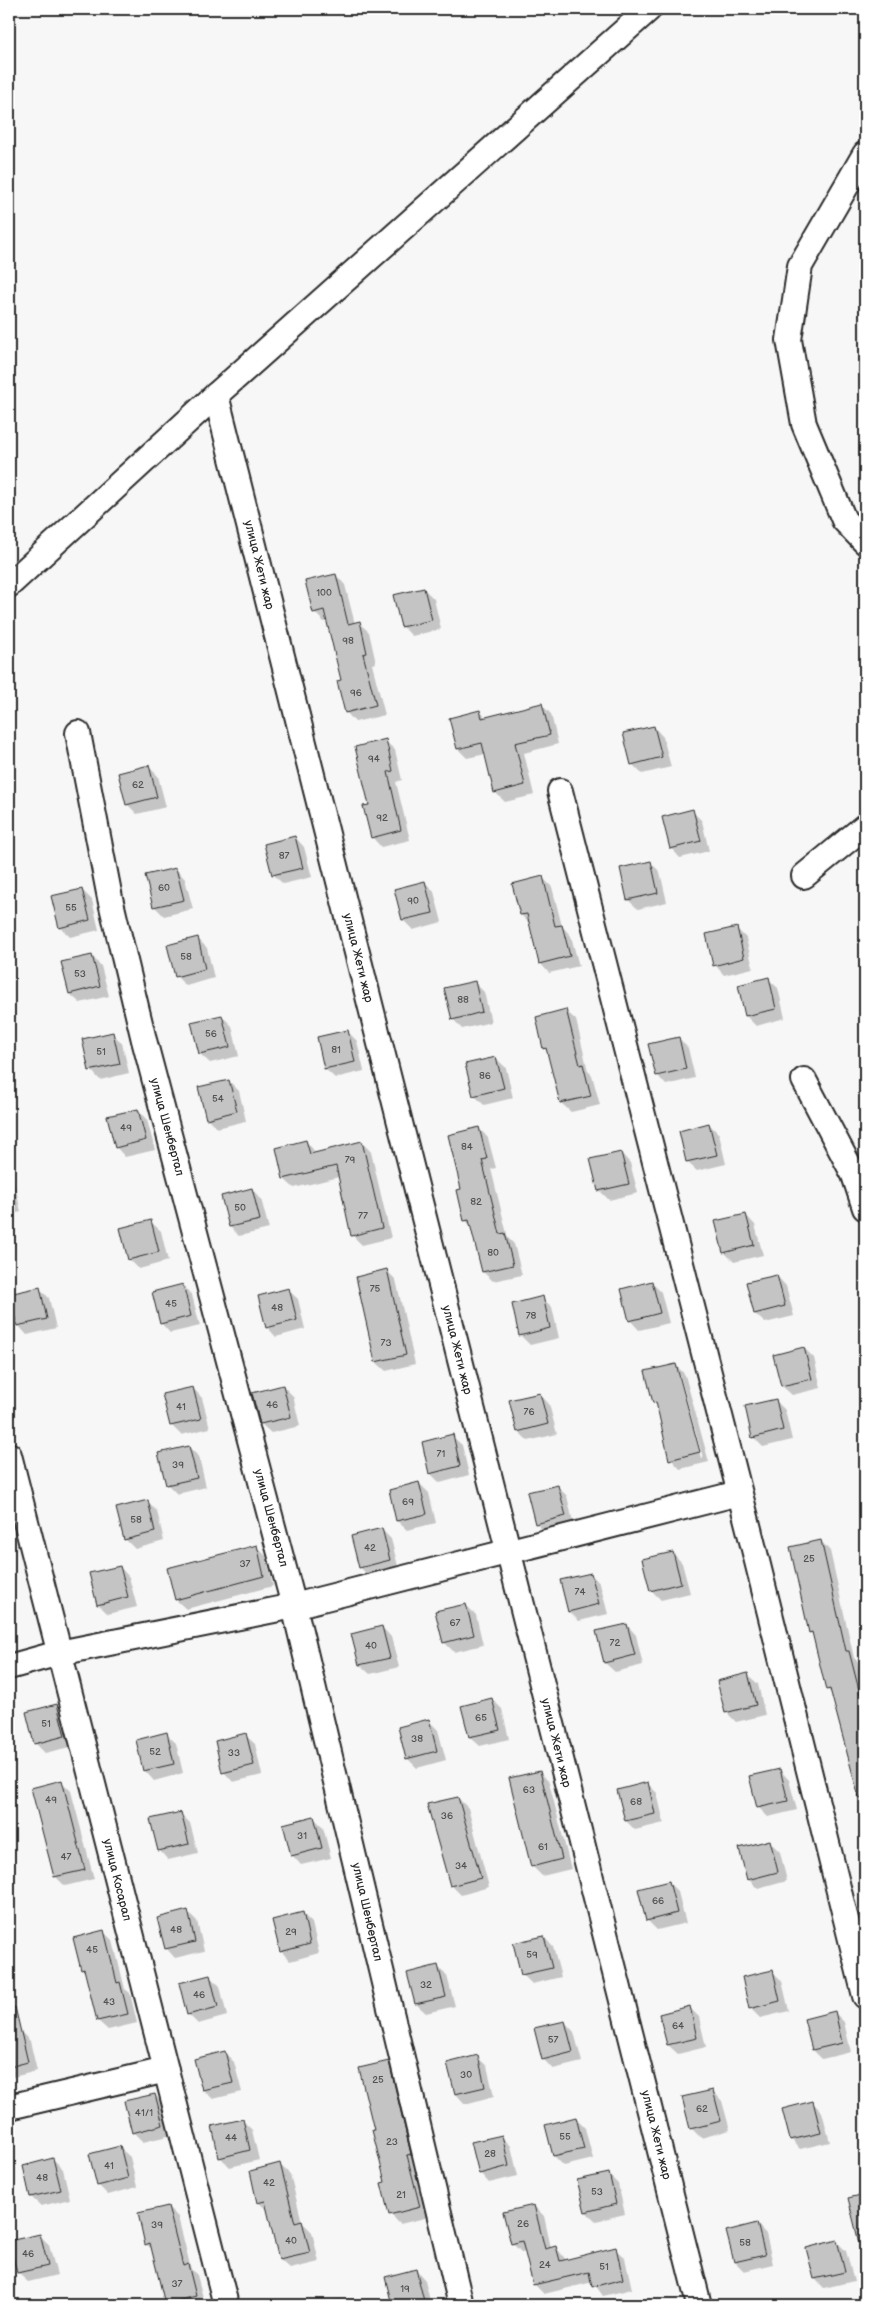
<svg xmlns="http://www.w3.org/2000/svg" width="874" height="2314" viewBox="0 0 874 2314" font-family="'Balsamiq Sans',sans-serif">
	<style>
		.shadow { fill: #0003; fill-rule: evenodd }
		.building { fill: #c4c4c4; stroke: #2b2b2b }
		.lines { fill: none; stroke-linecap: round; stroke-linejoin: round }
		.minor-casing { stroke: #2b2b2b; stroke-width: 28 }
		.minor { stroke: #fff; stroke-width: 24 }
		.labels { text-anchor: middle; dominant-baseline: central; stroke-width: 4; stroke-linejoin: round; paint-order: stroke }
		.number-label { font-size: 10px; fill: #515151 }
		.street-label { font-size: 12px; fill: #2b2b2b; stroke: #fff }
	</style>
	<rect width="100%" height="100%" fill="#f7f7f7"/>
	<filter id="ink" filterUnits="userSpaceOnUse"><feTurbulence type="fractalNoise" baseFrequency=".02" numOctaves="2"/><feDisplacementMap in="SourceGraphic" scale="10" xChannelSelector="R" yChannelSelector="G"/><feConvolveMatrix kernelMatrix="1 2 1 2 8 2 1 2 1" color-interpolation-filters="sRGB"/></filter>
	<g filter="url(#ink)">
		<!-- shadow -->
		<g class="shadow">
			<path d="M336,575L345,585L355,624L359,623L369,632L376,663L372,664L385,715L355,722L346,712L343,681L328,621L324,622L314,612Z"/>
			<path d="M424,589L434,599L441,629L412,636L402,626Z"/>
			<path d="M541,704L551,714L558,744L524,753L534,795L505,802L495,792L486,754L467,758L458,749L480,711L486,718Z"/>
			<path d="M654,727L663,737L671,767L642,774L632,764Z"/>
			<path d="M385,741L395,750L402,780L396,782L410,840L381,847L372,837L370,806Z"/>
			<path d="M149,767L158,776L166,807L137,814L127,804Z"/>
			<path d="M692,811L702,821L709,851L680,858L671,848Z"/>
			<path d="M295,837L304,847L312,877L283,884L273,874Z"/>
			<path d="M650,862L660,872L667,902L638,909L628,900Z"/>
			<path d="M176,869L185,879L193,909L164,916L154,906Z"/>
			<path d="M543,878L552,887L562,926L571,936L579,966L549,973L540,963L530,924L521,915Z"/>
			<path d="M425,882L434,892L442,922L413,930L403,920L396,890Z"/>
			<path d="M82,890L92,900L99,930L70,937L60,927Z"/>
			<path d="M736,928L746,938L753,968L724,975L715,965Z"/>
			<path d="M198,939L207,948L214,978L186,986L176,976Z"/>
			<path d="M92,956L101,966L109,996L80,1003L70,994Z"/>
			<path d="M768,979L778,988L785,1018L756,1026L746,1016L739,986Z"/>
			<path d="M474,982L484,992L491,1022L462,1029L453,1019Z"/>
			<path d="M566,1011L576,1020L588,1071L592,1075L600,1105L571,1112L561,1103L548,1052L544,1048Z"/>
			<path d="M222,1016L232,1026L239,1056L210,1063L200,1054Z"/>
			<path d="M347,1031L357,1041L364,1071L335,1078L325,1069Z"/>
			<path d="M112,1033L122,1043L129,1073L100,1080L91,1070Z"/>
			<path d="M678,1038L688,1048L695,1078L666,1085L657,1075Z"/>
			<path d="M496,1058L506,1068L513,1098L484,1105L474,1095Z"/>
			<path d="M229,1081L239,1091L246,1121L217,1128L207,1118Z"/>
			<path d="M865,1103V1118L859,1108Z"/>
			<path d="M138,1110L147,1120L155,1150L125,1157L116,1147Z"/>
			<path d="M709,1124L719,1134L726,1164L697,1171L687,1162L680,1132Z"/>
			<path d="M479,1128L488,1138L496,1168L491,1169L508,1238L514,1244L522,1275L493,1281L483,1272L472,1227L466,1221L458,1191L462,1190Z"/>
			<path d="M306,1141L316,1153L362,1142L371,1152L391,1238L362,1245L352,1235L339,1177L294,1188L284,1179Z"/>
			<path d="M621,1153L630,1163L638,1193L609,1200L599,1190Z"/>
			<path d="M9,1158L21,1212L9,1215Z"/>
			<path d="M252,1189L261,1199L269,1229L239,1236L230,1227Z"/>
			<path d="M746,1215L755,1225L763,1255L734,1262L724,1252Z"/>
			<path d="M151,1222L161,1231L168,1261L139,1269L129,1259Z"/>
			<path d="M387,1271L396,1280L415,1364L386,1371L376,1362L358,1278Z"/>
			<path d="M777,1276L786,1286L794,1316L765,1323L755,1314Z"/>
			<path d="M652,1283L661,1292L669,1323L639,1330L630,1320Z"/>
			<path d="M183,1286L192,1295L200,1326L170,1333L161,1323Z"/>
			<path d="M39,1288L49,1298L56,1328L27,1335L18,1325Z"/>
			<path d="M288,1290L298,1299L305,1329L276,1337L267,1327Z"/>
			<path d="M542,1298L552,1307L559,1338L530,1345L520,1335Z"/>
			<path d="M804,1348L814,1358L821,1388L792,1395L782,1386Z"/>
			<path d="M676,1365L685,1375L709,1462L680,1469L671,1459L658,1406L654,1402ZM678,1375H680L703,1458H701Z"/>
			<path d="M283,1386L293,1396L300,1426L271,1433L261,1424Z"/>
			<path d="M193,1388L202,1398L210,1428L181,1435L171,1425Z"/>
			<path d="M540,1394L549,1404L557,1434L528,1441L518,1431Z"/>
			<path d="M775,1400L785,1410L792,1440L763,1447L753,1437Z"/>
			<path d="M452,1436L462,1445L469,1475L440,1483L430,1473Z"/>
			<path d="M189,1447L199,1457L206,1487L177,1494L167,1484Z"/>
			<path d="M419,1483L429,1493L436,1523L407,1530L397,1521Z"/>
			<path d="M557,1486L567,1496L574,1526L545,1533L536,1523Z"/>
			<path d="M147,1502L157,1511L164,1541L135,1549L125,1539Z"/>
			<path d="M382,1530L391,1539L399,1570L369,1577L360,1567Z"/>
			<path d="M821,1541L830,1551L854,1658L858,1662L865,1690V1824L845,1735L833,1695L827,1689L814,1636L810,1632Z"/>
			<path d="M256,1546L266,1556L273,1586L186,1609L176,1600Z"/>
			<path d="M673,1553L682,1563L690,1593L661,1600L651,1590Z"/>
			<path d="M120,1567L129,1577L137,1607L108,1614L98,1604Z"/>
			<path d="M591,1574L600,1584L608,1614L579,1621L569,1611Z"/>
			<path d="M466,1605L476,1615L483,1645L454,1652L444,1642Z"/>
			<path d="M627,1625L636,1635L643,1665L615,1672L605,1663Z"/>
			<path d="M382,1627L391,1637L399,1667L370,1674L360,1665Z"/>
			<path d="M748,1675L758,1684L765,1715L736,1722L726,1712Z"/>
			<path d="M492,1699L502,1709L509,1739L480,1746L470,1737Z"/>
			<path d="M57,1706L67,1715L74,1746L45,1753L35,1743Z"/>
			<path d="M429,1721L438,1730L446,1760L417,1768L407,1758Z"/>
			<path d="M166,1734L176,1743L183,1773L154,1781L145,1771L137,1741Z"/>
			<path d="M245,1735L255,1744L262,1775L233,1782L224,1772Z"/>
			<path d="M780,1770L789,1780L797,1810L768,1817L758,1807Z"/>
			<path d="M540,1772L549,1782L571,1869L542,1876L532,1866Z"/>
			<path d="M62,1782L71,1791L94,1879L65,1886L55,1876Z"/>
			<path d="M647,1783L657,1793L664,1823L635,1830L626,1821Z"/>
			<path d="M458,1798L468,1808L489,1887L461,1895L451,1885Z"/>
			<path d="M180,1813L190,1823L198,1853L168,1860L159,1850Z"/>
			<path d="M314,1818L323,1827L331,1858L301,1865L292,1855Z"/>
			<path d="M770,1842L780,1852L787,1881L758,1889L748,1879Z"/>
			<path d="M669,1883L678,1892L686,1923L657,1930L647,1920Z"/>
			<path d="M187,1911L197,1921L204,1951L175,1958L166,1948Z"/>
			<path d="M303,1914L312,1923L319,1953L290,1961L281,1951Z"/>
			<path d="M104,1932L113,1941L125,1989L130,1993L137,2023L108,2030L98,2021L86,1974L82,1969Z"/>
			<path d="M544,1937L553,1947L561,1977L532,1984L522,1974Z"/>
			<path d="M438,1967L447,1976L455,2006L426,2013L416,2004L409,1974Z"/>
			<path d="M772,1971L782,1981L789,2011L760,2018L750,2008Z"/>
			<path d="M210,1977L220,1986L227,2016L198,2024L188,2014Z"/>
			<path d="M690,2008L699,2017L706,2047L678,2054L668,2045L660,2015Z"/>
			<path d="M834,2012L844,2022L851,2052L822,2059L813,2050Z"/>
			<path d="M565,2022L574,2032L582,2062L553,2069L543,2059Z"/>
			<path d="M20,2031L30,2041L37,2071L9,2078V2034Z"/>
			<path d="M225,2053L234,2062L242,2092L213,2099L203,2090L196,2060Z"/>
			<path d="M477,2057L487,2066L494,2096L465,2104L456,2094L448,2064Z"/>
			<path d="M388,2062L398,2072L429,2217L400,2224L390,2214Z"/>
			<path d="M713,2091L722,2101L730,2130L701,2138L691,2128Z"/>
			<path d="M155,2095L164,2105L172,2135L143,2142L133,2132Z"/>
			<path d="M812,2102L822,2112L830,2142L800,2149L791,2139Z"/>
			<path d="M576,2119L585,2128L593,2159L564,2166L554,2156L547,2126Z"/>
			<path d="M242,2120L252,2130L259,2160L230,2167L220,2157Z"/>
			<path d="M501,2136L511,2146L518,2176L489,2183L480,2173Z"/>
			<path d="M120,2148L130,2157L137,2187L108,2195L98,2185Z"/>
			<path d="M53,2159L63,2169L70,2199L41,2206L31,2197Z"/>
			<path d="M280,2165L290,2174L302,2222L312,2232L319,2262L290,2269L280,2260L269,2212L258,2202Z"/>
			<path d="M608,2174L618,2184L625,2214L596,2221L586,2212Z"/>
			<path d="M534,2206L544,2216L551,2248L556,2247L566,2260L615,2249L625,2258L632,2289L603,2296L593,2282L544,2294L534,2284L526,2252L522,2253L512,2243Z"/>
			<path d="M168,2207L178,2217L191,2269L197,2275L205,2305H168L166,2303L154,2251L146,2244Z"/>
			<path d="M757,2224L766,2234L773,2264L744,2271L735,2262Z"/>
			<path d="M40,2235L49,2245L57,2275L28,2282L18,2273Z"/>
			<path d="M836,2241L846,2251L854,2281L824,2288L815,2279Z"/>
			<path d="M416,2270L425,2280L431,2305H393L387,2278Z"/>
			<path d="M340,2299L347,2305H313Z"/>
		</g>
		<!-- building -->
		<g class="building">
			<path d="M336,574L348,624L360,621L367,653L363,654L376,705L345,713L337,681L341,680L324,610L313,613L305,581Z"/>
			<path d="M424,588L432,620L401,627L393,595Z"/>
			<path d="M542,703L550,735L515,743L525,785L494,793L482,743L457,749L449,718L480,710L482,718Z"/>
			<path d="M654,726L662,757L631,765L623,733Z"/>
			<path d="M386,739L393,771L388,772L401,830L371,838L363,806L369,805L355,747Z"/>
			<path d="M149,765L157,797L126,805L118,773Z"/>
			<path d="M693,809L701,841L670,849L662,817Z"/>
			<path d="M295,836L303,868L272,875L264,844Z"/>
			<path d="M651,861L658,893L627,900L620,868Z"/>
			<path d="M176,868L184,900L153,907L145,875Z"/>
			<path d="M543,876L555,926L562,925L570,956L539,964L527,914L520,915L512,884Z"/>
			<path d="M425,881L433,913L402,920L394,889Z"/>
			<path d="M82,889L90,920L59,928L51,896Z"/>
			<path d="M737,927L744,958L713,966L706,934Z"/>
			<path d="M198,937L205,969L175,977L167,945Z"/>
			<path d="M92,955L100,986L69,994L61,962Z"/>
			<path d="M769,977L776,1009L745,1016L738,985Z"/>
			<path d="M475,981L482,1012L452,1020L444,988Z"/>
			<path d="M566,1009L580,1065L583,1064L591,1096L560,1103L546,1048L543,1049L536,1017Z"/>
			<path d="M222,1015L230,1047L199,1054L191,1022Z"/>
			<path d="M348,1030L355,1062L324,1069L317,1037Z"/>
			<path d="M113,1032L120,1064L89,1071L82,1039Z"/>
			<path d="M679,1037L686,1069L656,1076L648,1044Z"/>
			<path d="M496,1057L504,1088L473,1096L465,1064Z"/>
			<path d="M229,1080L237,1111L206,1119L198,1087Z"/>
			<path d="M138,1109L146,1140L115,1148L107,1116Z"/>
			<path d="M709,1123L717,1155L686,1162L679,1131Z"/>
			<path d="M479,1127L487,1159L482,1160L500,1234L505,1233L513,1265L482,1272L469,1220L464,1221L457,1190L461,1189L448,1135Z"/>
			<path d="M306,1140L310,1154L362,1141L382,1228L351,1236L336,1166L283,1179L276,1148Z"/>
			<path d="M621,1152L629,1184L598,1191L590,1159Z"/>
			<path d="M252,1188L260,1220L229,1227L221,1196Z"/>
			<path d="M746,1214L754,1245L723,1253L715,1221Z"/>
			<path d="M151,1220L159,1252L128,1260L120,1228Z"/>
			<path d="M387,1269L406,1355L375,1362L356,1277Z"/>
			<path d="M777,1275L785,1306L754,1314L746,1282Z"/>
			<path d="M652,1281L660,1313L629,1321L621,1289Z"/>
			<path d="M183,1284L191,1316L160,1324L152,1292Z"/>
			<path d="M40,1287L47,1319L17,1326L9,1294Z"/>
			<path d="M289,1288L297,1320L266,1328L258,1296Z"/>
			<path d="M543,1296L550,1328L519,1336L512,1304Z"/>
			<path d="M804,1347L812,1379L781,1386L773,1355Z"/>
			<path d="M676,1364L700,1452L669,1460L656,1402L653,1403L645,1371Z"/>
			<path d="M283,1385L291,1417L260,1424L252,1393Z"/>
			<path d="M193,1387L201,1419L170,1426L162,1394Z"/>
			<path d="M540,1393L548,1424L517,1432L509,1400Z"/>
			<path d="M776,1399L783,1430L752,1438L745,1406Z"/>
			<path d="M453,1434L460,1466L429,1474L422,1442Z"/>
			<path d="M189,1446L197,1478L166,1485L158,1453Z"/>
			<path d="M419,1482L427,1514L396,1521L389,1490Z"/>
			<path d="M558,1485L566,1516L535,1524L527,1492Z"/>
			<path d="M148,1500L155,1532L124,1540L116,1508Z"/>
			<path d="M382,1528L390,1560L359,1568L351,1536Z"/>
			<path d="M821,1540L846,1651H849L860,1694L865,1693V1797L859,1798L830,1689L826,1690L812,1632L809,1633L790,1547Z"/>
			<path d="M257,1545L264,1576L175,1600L167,1568Z"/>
			<path d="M673,1552L681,1583L650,1591L642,1559Z"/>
			<path d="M120,1566L128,1597L97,1605L89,1573Z"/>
			<path d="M591,1573L599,1604L568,1612L560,1580Z"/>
			<path d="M466,1604L474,1635L443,1643L435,1611Z"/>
			<path d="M627,1624L635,1655L604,1663L596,1631Z"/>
			<path d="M382,1626L390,1658L359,1665L351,1634Z"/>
			<path d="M748,1673L756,1705L725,1713L717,1681Z"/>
			<path d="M492,1698L500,1730L469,1737L461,1706Z"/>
			<path d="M57,1704L65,1736L34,1744L26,1712Z"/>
			<path d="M429,1719L437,1751L406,1759L398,1727Z"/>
			<path d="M167,1732L174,1764L143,1771L136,1740Z"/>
			<path d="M246,1733L254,1765L222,1773L215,1741Z"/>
			<path d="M780,1769L788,1801L757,1808L749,1776Z"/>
			<path d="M540,1771L562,1859L531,1867L509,1778Z"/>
			<path d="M62,1780L85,1870L54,1877L31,1788Z"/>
			<path d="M648,1782L655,1814L625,1821L617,1790Z"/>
			<path d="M458,1797L481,1878L450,1886L427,1804Z"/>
			<path d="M181,1812L189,1844L158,1851L150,1819Z"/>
			<path d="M314,1816L322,1848L291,1856L283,1824Z"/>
			<path d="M770,1840L778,1872L747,1880L739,1848Z"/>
			<path d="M669,1881L677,1913L646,1921L638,1889Z"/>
			<path d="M188,1910L195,1942L165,1949L157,1918Z"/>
			<path d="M303,1912L310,1944L280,1952L272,1920Z"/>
			<path d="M104,1930L117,1983L120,1982L128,2014L97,2021L84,1969L81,1970L73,1938Z"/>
			<path d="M544,1936L552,1968L521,1975L513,1943Z"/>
			<path d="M438,1965L446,1997L415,2004L407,1973Z"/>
			<path d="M773,1970L780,2001L749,2009L742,1977Z"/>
			<path d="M210,1975L218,2007L187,2015L179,1983Z"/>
			<path d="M690,2006L697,2038L667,2045L659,2014Z"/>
			<path d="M15,2007L28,2062L9,2067V2008Z"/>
			<path d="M835,2011L842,2043L812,2050L804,2019Z"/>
			<path d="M565,2021L573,2052L542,2060L534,2028Z"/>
			<path d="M225,2051L233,2083L202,2090L194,2059Z"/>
			<path d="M478,2055L485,2087L455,2094L447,2063Z"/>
			<path d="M389,2061L411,2154L407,2155L420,2207L389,2215L381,2183L385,2182L372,2130H374L359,2068Z"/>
			<path d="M713,2090L721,2121L690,2129L682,2097Z"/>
			<path d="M155,2094L163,2125L132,2133L124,2101Z"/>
			<path d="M813,2101L821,2133L790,2140L782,2109Z"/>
			<path d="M576,2117L584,2149L553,2156L545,2125Z"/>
			<path d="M243,2119L250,2150L219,2158L212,2126Z"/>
			<path d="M502,2135L509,2166L479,2174L471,2142Z"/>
			<path d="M120,2146L128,2178L97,2186L89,2154Z"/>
			<path d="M53,2158L61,2190L30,2197L23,2166Z"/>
			<path d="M280,2163L295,2223L302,2221L310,2253L279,2260L265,2201L257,2203L250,2171Z"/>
			<path d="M609,2173L616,2204L585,2212L577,2180Z"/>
			<path d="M865,2194V2242L859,2243L848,2198Z"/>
			<path d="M534,2205L545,2249L556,2246L560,2261L616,2247L623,2279L592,2287L589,2272L533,2285L522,2241L511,2244L503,2212Z"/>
			<path d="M168,2206L183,2266L188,2264L196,2296L165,2304L150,2243L145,2245L138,2213Z"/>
			<path d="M757,2223L765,2255L734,2262L726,2231Z"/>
			<path d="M40,2234L48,2266L17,2273L9,2241Z"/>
			<path d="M837,2240L845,2272L814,2279L806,2248Z"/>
			<path d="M416,2269L424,2301L406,2305H392L385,2277Z"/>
		</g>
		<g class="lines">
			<!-- minor casing -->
			<g class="minor-casing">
				<g id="minor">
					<path d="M865,154L800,266L789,340L804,424L844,520L865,542"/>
					<path d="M216,395L699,2305"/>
					<path d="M9,585L216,395L649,9"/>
					<path d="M78,733L110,898L144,1040L294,1606L461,2305"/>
					<path d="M560,791L750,1533L865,1996"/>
					<path d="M804,876L865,826"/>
					<path d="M804,1080L854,1175L865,1208"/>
					<path d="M9,1455L226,2305"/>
					<path d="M9,1667L59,1653L294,1606L739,1493"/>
					<path d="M9,2107L166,2070"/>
				</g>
			</g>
			<!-- minor -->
			<use href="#minor" class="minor"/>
		</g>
	</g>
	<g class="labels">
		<!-- number labels -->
		<g class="number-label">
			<text x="324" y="593">100</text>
			<text x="348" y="641">98</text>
			<text x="356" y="693">96</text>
			<text x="374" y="759">94</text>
			<text x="138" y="785">62</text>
			<text x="382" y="818">92</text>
			<text x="284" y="856">87</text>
			<text x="164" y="888">60</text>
			<text x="413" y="901">90</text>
			<text x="71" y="908">55</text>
			<text x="186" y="957">58</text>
			<text x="80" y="974">53</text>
			<text x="463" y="1000">88</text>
			<text x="211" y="1034">56</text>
			<text x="336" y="1050">81</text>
			<text x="101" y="1052">51</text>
			<text x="485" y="1076">86</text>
			<text x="218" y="1099">54</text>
			<text x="126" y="1128">49</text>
			<text x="467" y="1147">84</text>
			<text x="350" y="1160">79</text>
			<text x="476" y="1202">82</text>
			<text x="240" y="1208">50</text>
			<text x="363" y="1216">77</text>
			<text x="493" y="1253">80</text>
			<text x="375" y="1289">75</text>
			<text x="171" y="1304">45</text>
			<text x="277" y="1308">48</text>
			<text x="531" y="1316">78</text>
			<text x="386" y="1343">73</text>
			<text x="272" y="1405">46</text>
			<text x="181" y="1407">41</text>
			<text x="529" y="1412">76</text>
			<text x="441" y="1454">71</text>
			<text x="178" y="1465">39</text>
			<text x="408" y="1502">69</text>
			<text x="136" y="1520">58</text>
			<text x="370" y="1548">42</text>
			<text x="809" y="1559">25</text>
			<text x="245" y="1564">37</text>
			<text x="580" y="1592">74</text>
			<text x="455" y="1623">67</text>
			<text x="615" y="1643">72</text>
			<text x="371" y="1646">40</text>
			<text x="481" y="1718">65</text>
			<text x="46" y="1724">51</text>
			<text x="417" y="1739">38</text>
			<text x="155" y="1752">52</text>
			<text x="234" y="1753">33</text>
			<text x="529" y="1790">63</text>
			<text x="51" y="1800">49</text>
			<text x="636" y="1802">68</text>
			<text x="447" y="1816">36</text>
			<text x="302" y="1836">31</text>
			<text x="543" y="1847">61</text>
			<text x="66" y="1857">47</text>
			<text x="461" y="1866">34</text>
			<text x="658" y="1901">66</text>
			<text x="176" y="1930">48</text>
			<text x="291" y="1932">29</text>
			<text x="92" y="1950">45</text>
			<text x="532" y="1955">59</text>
			<text x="426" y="1985">32</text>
			<text x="199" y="1995">46</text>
			<text x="109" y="2002">43</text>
			<text x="678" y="2026">64</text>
			<text x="553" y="2040">57</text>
			<text x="466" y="2075">30</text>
			<text x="378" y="2080">25</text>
			<text x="702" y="2109">62</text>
			<text x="144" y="2113">41/1</text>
			<text x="565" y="2137">55</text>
			<text x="231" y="2138">44</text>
			<text x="392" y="2142">23</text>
			<text x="490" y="2154">28</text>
			<text x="109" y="2166">41</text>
			<text x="42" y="2178">48</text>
			<text x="269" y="2183">42</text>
			<text x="597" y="2192">53</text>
			<text x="401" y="2195">21</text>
			<text x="523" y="2224">26</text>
			<text x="157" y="2225">39</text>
			<text x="291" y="2241">40</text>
			<text x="745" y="2243">58</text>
			<text x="28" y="2254">46</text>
			<text x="545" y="2265">24</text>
			<text x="604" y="2267">51</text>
			<text x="177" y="2284">37</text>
			<text x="405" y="2289">19</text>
		</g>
		<!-- street labels -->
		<g class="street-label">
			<text transform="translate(259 565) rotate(76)">улица Жети жар</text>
			<text transform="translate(358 958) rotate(76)">улица Жети жар</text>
			<text transform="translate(167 1127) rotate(75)">улица Шенбертал</text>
			<text transform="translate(457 1350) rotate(76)">улица Жети жар</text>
			<text transform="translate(271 1518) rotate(75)">улица Шенбертал</text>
			<text transform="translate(556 1743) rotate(76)">улица Жети жар</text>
			<text transform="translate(117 1880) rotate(76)">улица Косарал</text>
			<text transform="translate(367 1912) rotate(77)">улица Шенбертал</text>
			<text transform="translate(656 2135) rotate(76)">улица Жети жар</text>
		</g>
	</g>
	<!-- margin -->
	<rect width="874" height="2314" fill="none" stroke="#fff" stroke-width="30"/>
	<rect x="15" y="15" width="844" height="2284" fill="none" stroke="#2b2b2b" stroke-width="2" filter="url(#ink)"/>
</svg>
